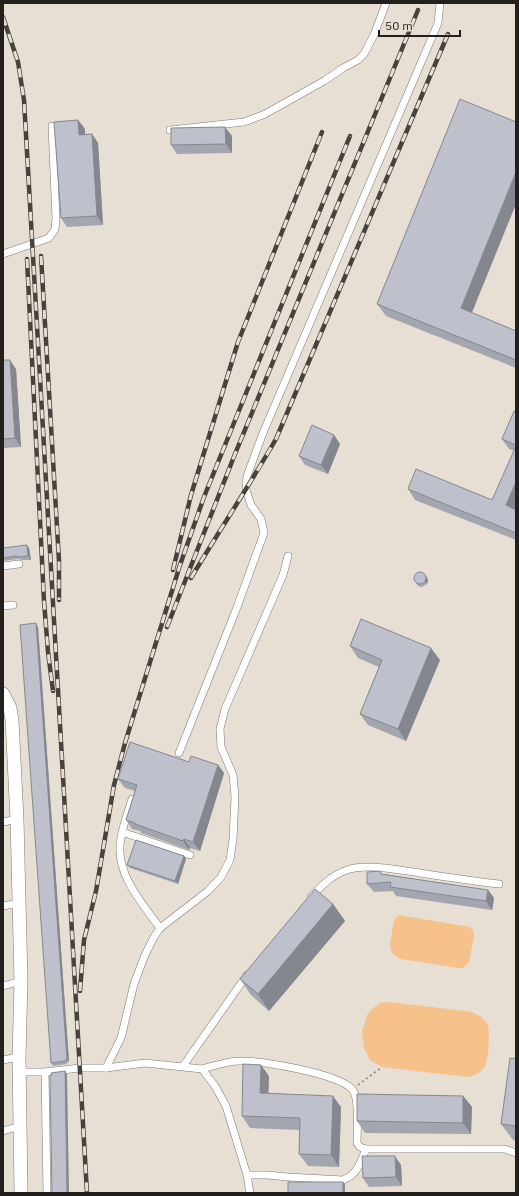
<svg xmlns="http://www.w3.org/2000/svg" width="519" height="1196" viewBox="0 0 519 1196" font-family="'IBM Plex Sans',sans-serif">
	<style>
		.green { fill: #f7c18c }
		.lines { fill: none; stroke-linecap: round; stroke-linejoin: round }
		.service-casing { stroke: #817870; stroke-width: 8 }
		.minor-casing { stroke: #817870; stroke-width: 14 }
		.path { stroke: #979089; stroke-width: 2; stroke-dasharray: 2 3; stroke-linecap: butt }
		.service { stroke: #fff; stroke-width: 7 }
		.minor { stroke: #fff; stroke-width: 13 }
		.rail-casing { stroke: #47423e; stroke-width: 4.5 }
		.rail { stroke: #e7ded4; stroke-width: 3; stroke-dasharray: 9; stroke-linecap: butt }
		.wall { fill: #a3a6af }
		.shaded-wall { fill: #85878f }
		.building { fill: #bec1cc; stroke: #85878f }
	</style>
	<rect width="100%" height="100%" fill="#e7ded4"/>
	<!-- green -->
	<g class="green">
		<path d="M399,915L470,927L473,930L474,935L469,962L463,968H459L400,959L392,953L390,945L394,920Z"/>
		<path d="M390,1002L472,1012C478,1015 484,1018 487,1023C491,1029 488,1060 485,1066C481,1073 474,1076 467,1077L382,1067L370,1060L364,1048L362,1032L367,1015L372,1009L380,1003Z"/>
	</g>
	<g class="lines">
		<!-- service casing -->
		<g class="service-casing">
			<g id="service">
				<path d="M170,130L244,122L265,114L324,81L343,68L358,60L364,54L374,35L386,3"/>
				<path d="M3,254L49,238L55,229L56,219L52,126"/>
				<path d="M3,566L19,564"/>
				<path d="M3,606L13,605"/>
				<path d="M179,753L236,610L264,533L261,519L251,505L246,490L247,476L263,433L438,23L440,3"/>
				<path d="M132,799C128,812 123,825 121,838C114,872 141,902 160,928"/>
				<path d="M3,822L17,819"/>
				<path d="M122,832L190,855"/>
				<path d="M311,897C321,886 332,875 347,870C367,863 398,870 420,873C446,877 472,881 499,884"/>
				<path d="M3,906L19,903"/>
				<path d="M3,986L21,981"/>
				<path d="M3,1060L19,1057"/>
				<path d="M183,1066L247,975"/>
				<path d="M106,1068L121,1038L134,984L145,955L154,937L160,928L208,891L221,877L230,860L233,839L235,797L233,775L221,747L220,729L225,709L283,575L288,556"/>
				<path d="M202,1069C214,1066 227,1061 240,1061C263,1061 336,1073 352,1089C360,1097 357,1130 357,1143L360,1147L366,1149H505L516,1153"/>
				<path d="M20,1072H45L80,1068H106L145,1063L202,1069L215,1086L226,1106L247,1175L250,1193"/>
				<path d="M45,1072L47,1193"/>
				<path d="M3,1131L20,1126"/>
				<path d="M247,1175H267L288,1177L343,1180C358,1174 360,1163 366,1149"/>
			</g>
		</g>
		<!-- minor casing -->
		<g class="minor-casing">
			<path id="minor" d="M3,694L10,708L12,720L17,819L21,981L19,1057L21,1193"/>
		</g>
		<!-- path -->
		<path class="path" d="M358,1085L382,1067"/>
		<!-- service -->
		<use href="#service" class="service"/>
		<!-- minor -->
		<use href="#minor" class="minor"/>
		<!-- rail casing -->
		<g class="rail-casing">
			<g id="rail">
				<path d="M3,17L18,62L24,100L87,1193"/>
				<path d="M41,256L59,561V600"/>
				<path d="M27,259L44,601L48,652L53,691"/>
				<path d="M173,570L191,495L238,342L322,132"/>
				<path d="M191,578C219,531 249,486 276,439L448,34"/>
				<path d="M167,627L235,454L418,10"/>
				<path d="M80,991L84,940L96,891L114,785L125,743L180,565L204,497L350,136"/>
			</g>
		</g>
		<!-- rail -->
		<use href="#rail" class="rail"/>
	</g>
	<!-- wall -->
	<g class="wall">
		<path d="M78,120L85,129V135L92,134L98,143L103,225L67,227L61,218Z"/>
		<path d="M232,136V153L177,154L171,145Z"/>
		<path d="M377,304L472,313L516,331V368L386,316Z"/>
		<path d="M3,360L16,369L21,447L3,448Z"/>
		<path d="M516,412V540L415,500L408,489L492,500L514,451L509,449L502,439Z"/>
		<path d="M334,435L340,444L328,474L305,465L299,456Z"/>
		<path d="M3,548H29L31,560H22L18,559L3,561Z"/>
		<path d="M427,577L428,580L427,584L422,587L418,586L416,583Z"/>
		<path d="M38,627L69,1062L67,1063V1064L53,1066L51,1063Z"/>
		<path d="M350,646L440,660L406,741L368,725L360,714L379,667L358,658Z"/>
		<path d="M189,762L218,765L224,773L200,851L190,848L189,850L141,833L140,831L132,829L126,820L135,791L125,788L118,779Z"/>
		<path d="M184,856L186,859L178,884L130,868L127,865Z"/>
		<path d="M380,871L382,874L488,890L494,898L492,910L396,896L393,891L374,892L367,884Z"/>
		<path d="M333,904L345,921L269,1011L251,995L240,979Z"/>
		<path d="M516,1059V1141L513,1140L501,1124Z"/>
		<path d="M269,1076L268,1094L341,1107L339,1167L308,1166L299,1154L300,1130L250,1128L242,1116Z"/>
		<path d="M463,1096L472,1107L471,1134L365,1133L357,1121Z"/>
		<path d="M401,1165L402,1186L369,1187L363,1178Z"/>
	</g>
	<!-- shaded-wall -->
	<g class="shaded-wall">
		<path d="M78,120L85,129V144L79,135Z"/>
		<path d="M225,127L232,136V153L226,144Z"/>
		<path d="M92,134L98,143L103,225L97,216Z"/>
		<path d="M516,172V204L469,320L461,308Z"/>
		<path d="M10,360L16,369L21,447L15,438Z"/>
		<path d="M334,435L340,444L328,474L321,465Z"/>
		<path d="M516,482V509L513,516L506,505Z"/>
		<path d="M27,545L29,548L31,560L28,556Z"/>
		<path d="M425,574L428,580L427,584L425,581Z"/>
		<path d="M36,623L38,627L69,1062L67,1059Z"/>
		<path d="M431,648L440,660L406,741L398,729Z"/>
		<path d="M218,765L224,773L200,851L193,842Z"/>
		<path d="M184,839L190,848L189,850L183,841Z"/>
		<path d="M184,856L186,859L178,884L175,881Z"/>
		<path d="M488,890L494,898L492,910L486,901Z"/>
		<path d="M333,904L345,921L269,1011L258,994Z"/>
		<path d="M261,1065L269,1076L268,1105L260,1093Z"/>
		<path d="M65,1071L67,1074L69,1193H67Z"/>
		<path d="M333,1096L341,1107L339,1167L331,1155Z"/>
		<path d="M463,1096L472,1107L471,1134L463,1123Z"/>
		<path d="M395,1156L401,1165L402,1186L396,1177Z"/>
		<path d="M343,1182L345,1185V1193H343Z"/>
	</g>
	<!-- building -->
	<g class="building">
		<path d="M460,99L516,122V172L461,308L516,331V360L377,304Z"/>
		<path d="M78,120L79,135L92,134L97,216L61,218L54,122Z"/>
		<path d="M225,127L226,144L171,145V128Z"/>
		<path d="M3,360H10L15,438L3,439Z"/>
		<path d="M514,411L516,412V445L502,439Z"/>
		<path d="M312,425L334,435L321,465L299,456Z"/>
		<path d="M516,446V482L506,505L516,510V533L408,489L416,469L492,500Z"/>
		<path d="M27,545L28,556L20,557L16,556L3,558V548Z"/>
		<circle cx="420" cy="578" r="6"/>
		<path d="M361,619L431,648L398,729L360,714L382,660L350,646Z"/>
		<path d="M36,623L67,1059L65,1060V1061L51,1063L20,625Z"/>
		<path d="M130,742L189,762L191,756L218,765L193,842L184,839L183,841L135,824V823L126,820L137,785L118,779Z"/>
		<path d="M136,840L184,856L175,881L127,865Z"/>
		<path d="M380,871L381,874L488,890L486,901L390,887L391,882L367,884V872Z"/>
		<path d="M315,889L333,904L258,994L240,979Z"/>
		<path d="M510,1058L516,1059V1126L501,1124Z"/>
		<path d="M243,1064L261,1065L260,1093L333,1096L331,1155L299,1154L300,1118L242,1116Z"/>
		<path d="M65,1071L67,1193H52L50,1075H52L51,1073Z"/>
		<path d="M357,1094L463,1096V1123L357,1121Z"/>
		<path d="M362,1156H395L396,1177L363,1178Z"/>
		<rect x="288" y="1182" width="55" height="11"/>
	</g>
	<!-- border -->
	<rect width="519" height="1196" fill="none" stroke="#231f1c" stroke-width="8"/>
	<!-- scale -->
	<path d="M379 30v6h81v-6" fill="none" stroke="#231f1c" stroke-width="2"/>
	<text x="385" y="30" font-size="12" fill="#231f1c" stroke="#e7ded4" stroke-width="3" paint-order="stroke">50 m</text>
</svg>
